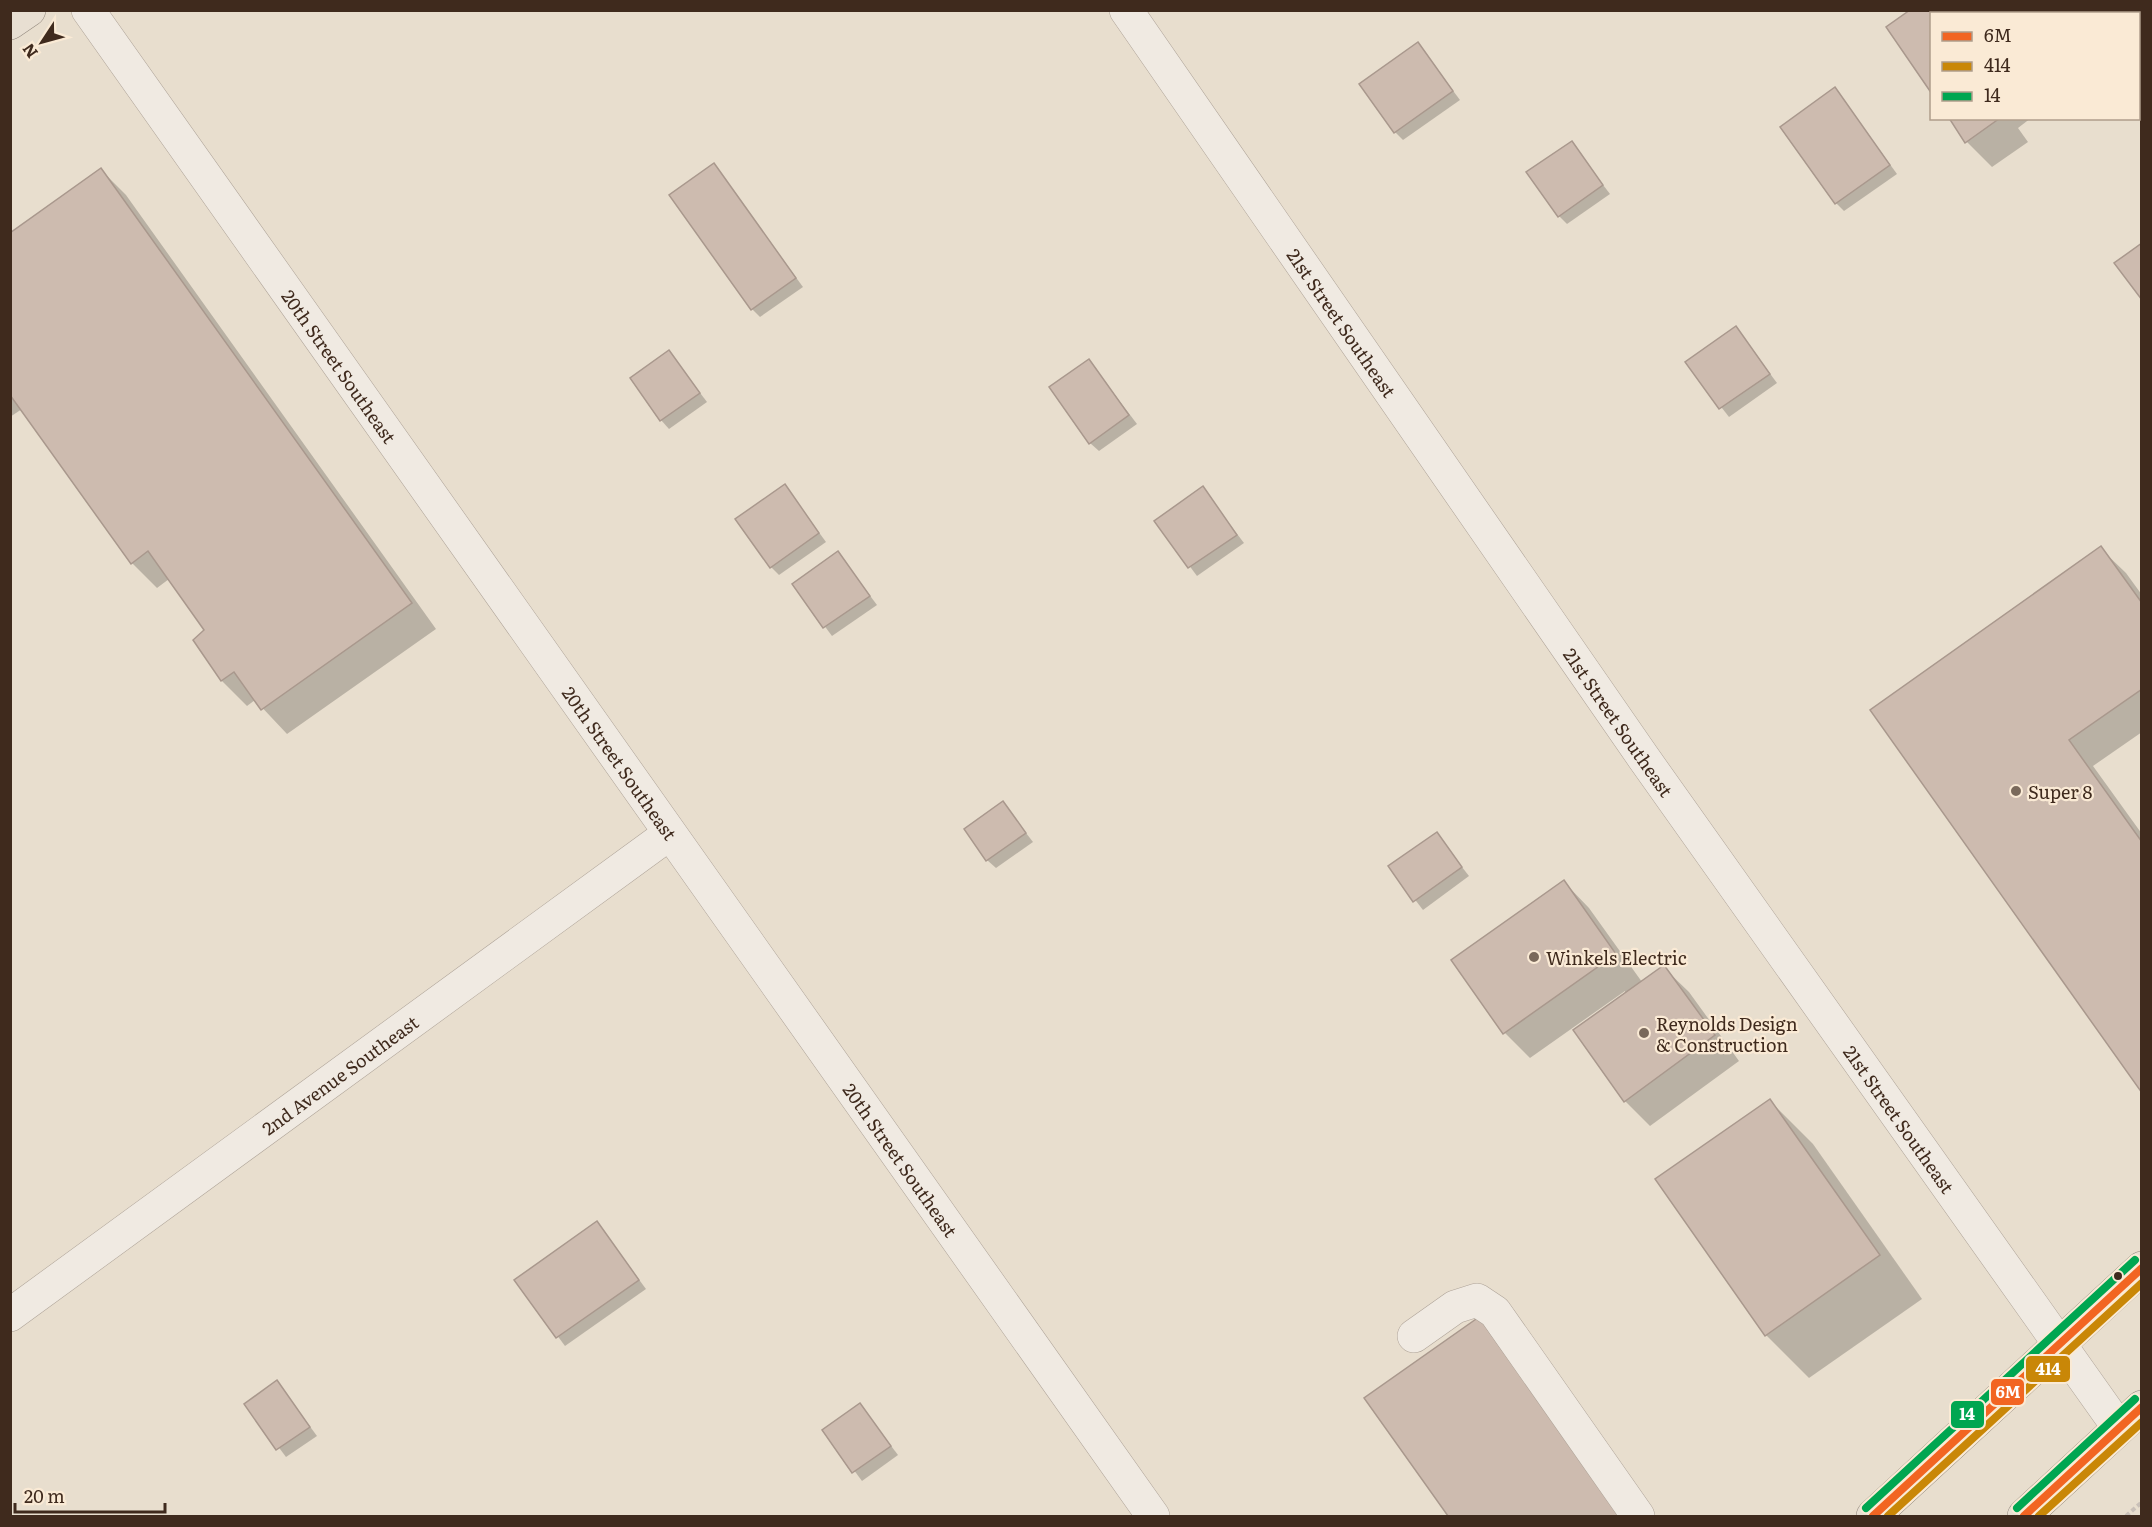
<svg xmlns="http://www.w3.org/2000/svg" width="2152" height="1527" viewBox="0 0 2152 1527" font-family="Literata,serif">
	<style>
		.shadow { fill: #0003 }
		.building { fill: #cdbbaf; stroke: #a9988d; stroke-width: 1.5 }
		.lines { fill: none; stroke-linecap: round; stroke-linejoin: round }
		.minor-casing { stroke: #aea398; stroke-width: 34 }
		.major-casing { stroke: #93897e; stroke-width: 34 }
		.path { stroke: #c9c0b8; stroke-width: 4; stroke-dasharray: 4.5 3; stroke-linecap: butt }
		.minor { stroke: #f0eae2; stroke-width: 33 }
		.major { stroke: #e8dfd2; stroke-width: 33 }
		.bus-1-casing { stroke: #faead5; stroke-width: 12 }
		.bus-2-casing { stroke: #faead5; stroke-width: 12 }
		.bus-3-casing { stroke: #faead5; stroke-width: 12 }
		.bus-1 { stroke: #f26522; stroke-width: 8 }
		.bus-2 { stroke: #c98707; stroke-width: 8 }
		.bus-3 { stroke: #00a651; stroke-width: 8 }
		.poi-dot { fill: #7a695b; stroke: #faead5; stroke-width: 2 }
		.bus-dot { fill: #3f2a1d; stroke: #faead5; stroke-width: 2 }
		.labels { text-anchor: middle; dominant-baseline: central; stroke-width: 4.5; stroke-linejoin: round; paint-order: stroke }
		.street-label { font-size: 18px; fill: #3f2a1d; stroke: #faead5 }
		.poi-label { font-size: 18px; fill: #3f2a1d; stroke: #faead5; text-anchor: start }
		.line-badge { stroke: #faead5; stroke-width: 2 }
		.badge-label { font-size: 16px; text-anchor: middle; font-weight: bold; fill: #fff }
	</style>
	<rect width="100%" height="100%" fill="#e8dece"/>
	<!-- shadow -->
	<g class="shadow">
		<path d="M1947,10H2004L2007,14H1943Z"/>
		<path d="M1418,44L1460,100L1403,140L1395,132Z"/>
		<path d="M1835,89L1897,174L1844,211L1836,203Z"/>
		<path d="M1951,118H2031L2018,128L2028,142L1992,167L1967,142Z"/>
		<path d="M1571,143L1610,194L1567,224L1559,216Z"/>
		<path d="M714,165L803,287L760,317L752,309Z"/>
		<path d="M101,170L126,195L436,629L287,734L255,700L247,706L222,681L195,640L206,630L169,579L157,588L132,563L22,409L10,417V235Z"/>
		<path d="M1736,328L1777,383L1729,417L1687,363Z"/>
		<path d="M669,352L707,402L669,429L661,420Z"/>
		<path d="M1089,361L1137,424L1099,451L1090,443Z"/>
		<path d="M785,486L826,542L779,575L771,567Z"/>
		<path d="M1202,488L1244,543L1197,576L1156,521Z"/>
		<path d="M2100,548L2126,573L2142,595V732L2093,766L2142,834V1090L1872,710Z"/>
		<path d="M838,553L877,605L832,636L794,585Z"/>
		<path d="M1003,803L1033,842L996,868L987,860Z"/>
		<path d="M1436,834L1469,876L1423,910L1390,867Z"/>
		<path d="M1564,882L1589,908L1642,982L1663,967L1689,992L1739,1061L1650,1126L1625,1101V991L1530,1058L1505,1033Z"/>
		<path d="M1770,1101L1813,1144L1922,1299L1809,1378L1766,1335Z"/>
		<path d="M597,1223L646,1289L565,1346L516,1280Z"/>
		<path d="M277,1382L317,1436L286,1457L246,1404Z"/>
		<path d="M1366,1399L1626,1516H1449Z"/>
		<path d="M860,1405L898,1455L862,1481L824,1430Z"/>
	</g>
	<!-- building -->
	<g class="building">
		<path d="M1910,10H1933L1935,14H1932V94L1886,27Z"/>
		<path d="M1945,10H1998L2000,14H1941Z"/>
		<path d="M1418,42L1453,91L1394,133L1359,84Z"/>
		<path d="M1835,87L1890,165L1835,204L1780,127Z"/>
		<path d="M1949,118H2000L1965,143Z"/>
		<path d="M1572,141L1603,185L1558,217L1526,172Z"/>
		<path d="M714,163L796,278L751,310L669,195Z"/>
		<path d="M101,168L412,603L261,710L234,672L221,681L193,640L204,630L148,551L131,564L10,395V233Z"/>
		<path d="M2142,243V300L2114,263Z"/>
		<path d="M1736,326L1770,374L1719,409L1685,362Z"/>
		<path d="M669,350L700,393L660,421L630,378Z"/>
		<path d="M1089,359L1129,415L1089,444L1049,387Z"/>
		<path d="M785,484L819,533L770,568L735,519Z"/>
		<path d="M1203,486L1237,535L1188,568L1154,521Z"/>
		<path d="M2101,546L2142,603V689L2069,740L2142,842V1093L1870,710Z"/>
		<path d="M838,551L870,596L823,628L792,584Z"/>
		<path d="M1003,801L1026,833L986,861L964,829Z"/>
		<path d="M1437,832L1462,867L1413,902L1388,866Z"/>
		<path d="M1564,880L1616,954L1503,1034L1451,960Z"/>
		<path d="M1664,965L1715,1035L1624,1102L1573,1030Z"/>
		<path d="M1770,1099L1880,1255L1765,1336L1655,1179Z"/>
		<path d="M597,1221L639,1280L556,1338L514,1280Z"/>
		<path d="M1479,1317L1620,1516H1448L1364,1398Z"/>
		<path d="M277,1380L310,1427L276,1450L244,1404Z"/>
		<path d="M860,1403L891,1446L852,1473L822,1430Z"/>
	</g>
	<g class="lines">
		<!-- minor casing -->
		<g class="minor-casing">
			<g id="minor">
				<path id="s1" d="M88,10L1153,1516"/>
				<path id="s2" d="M1126,10L1643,757L2119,1428"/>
				<path id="s3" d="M10,1315L669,834"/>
				<path d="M1414,1336L1455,1307L1477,1300L1495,1312L1638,1516"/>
			</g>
		</g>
		<!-- major casing -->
		<g class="major-casing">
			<g id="major">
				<path d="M10,23L29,10"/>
				<path d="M1873,1516L2142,1268"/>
				<path d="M2024,1516L2142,1407"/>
			</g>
		</g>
		<!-- path -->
		<path class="path" d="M2126,1516L2142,1502"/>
		<!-- minor -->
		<use href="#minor" class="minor"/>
		<!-- major -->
		<use href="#major" class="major"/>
		<!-- bus-1 casing -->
		<g class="bus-1-casing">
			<g id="bus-1">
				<path d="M1873,1516L2142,1268"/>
				<path d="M2024,1516L2142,1407"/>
			</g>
		</g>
		<!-- bus-2 casing -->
		<g class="bus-2-casing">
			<g id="bus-2">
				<path d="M1888,1516L2142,1283"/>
				<path d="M2039,1516L2142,1422"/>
			</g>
		</g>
		<!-- bus-3 casing -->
		<g class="bus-3-casing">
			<g id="bus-3">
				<path d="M1866,1508L2135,1260"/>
				<path d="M2017,1508L2135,1399"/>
			</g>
		</g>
		<!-- bus-1 -->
		<use href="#bus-1" class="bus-1"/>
		<!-- bus-2 -->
		<use href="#bus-2" class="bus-2"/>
		<!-- bus-3 -->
		<use href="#bus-3" class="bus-3"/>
	</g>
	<!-- markers -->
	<g class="poi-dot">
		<circle cx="2016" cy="791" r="6"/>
		<circle cx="1534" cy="957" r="6"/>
		<circle cx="1644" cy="1033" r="6"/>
	</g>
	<circle class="bus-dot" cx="2118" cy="1276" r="5"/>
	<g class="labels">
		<!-- street labels -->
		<g class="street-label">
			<text stroke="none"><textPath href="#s2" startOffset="380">21st Street Southeast</textPath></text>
			<text stroke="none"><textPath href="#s1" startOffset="436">20th Street Southeast</textPath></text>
			<text stroke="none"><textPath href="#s2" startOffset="866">21st Street Southeast</textPath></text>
			<text stroke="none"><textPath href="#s1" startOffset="922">20th Street Southeast</textPath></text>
			<text stroke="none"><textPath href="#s3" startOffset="408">2nd Avenue Southeast</textPath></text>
			<text stroke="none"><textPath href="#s2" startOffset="1352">21st Street Southeast</textPath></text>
			<text stroke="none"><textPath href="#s1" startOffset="1408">20th Street Southeast</textPath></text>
		</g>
		<!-- poi labels -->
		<g class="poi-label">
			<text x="2028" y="791">Super 8</text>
			<text x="1546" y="957">Winkels Electric</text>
			<text x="1656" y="1023">Reynolds Design<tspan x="1656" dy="21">&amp; Construction</tspan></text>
		</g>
	</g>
	<g class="line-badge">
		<rect x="2025" y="1355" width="46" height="28" rx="6" fill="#c98707"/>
		<rect x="1990" y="1378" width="35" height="28" rx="6" fill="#f26522"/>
		<rect x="1950" y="1400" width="35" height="29" rx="6" fill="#00a651"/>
	</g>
	<g class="badge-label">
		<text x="2048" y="1375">414</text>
		<text x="2008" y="1398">6M</text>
		<text x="1967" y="1420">14</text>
	</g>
	<!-- border -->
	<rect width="2152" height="1527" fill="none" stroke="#3f2a1d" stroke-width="24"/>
	<!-- legend -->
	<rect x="1930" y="12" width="210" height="108" fill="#faead5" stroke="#af9d8b" stroke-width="1.5"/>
	<rect x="1942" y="32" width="30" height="9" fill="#f26522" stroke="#af9d8b" stroke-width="1.5"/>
	<text x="1984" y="42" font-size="18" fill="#3f2a1d">6M</text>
	<rect x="1942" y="62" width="30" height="9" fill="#c98707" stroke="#af9d8b" stroke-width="1.5"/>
	<text x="1984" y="72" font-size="18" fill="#3f2a1d">414</text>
	<rect x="1942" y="92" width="30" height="9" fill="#00a651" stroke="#af9d8b" stroke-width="1.5"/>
	<text x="1984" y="102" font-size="18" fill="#3f2a1d">14</text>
	<!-- north arrow -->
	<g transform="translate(42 42) rotate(234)" stroke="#faead5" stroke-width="4.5" paint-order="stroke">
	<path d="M0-4.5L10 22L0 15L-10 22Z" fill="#3f2a1d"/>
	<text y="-9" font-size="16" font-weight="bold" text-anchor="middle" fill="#3f2a1d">N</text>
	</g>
	<!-- scale -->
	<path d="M15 1503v9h150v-9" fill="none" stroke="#3f2a1d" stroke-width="3"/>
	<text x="24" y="1503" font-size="18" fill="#3f2a1d" stroke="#faead5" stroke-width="4.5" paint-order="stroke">20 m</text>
</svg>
